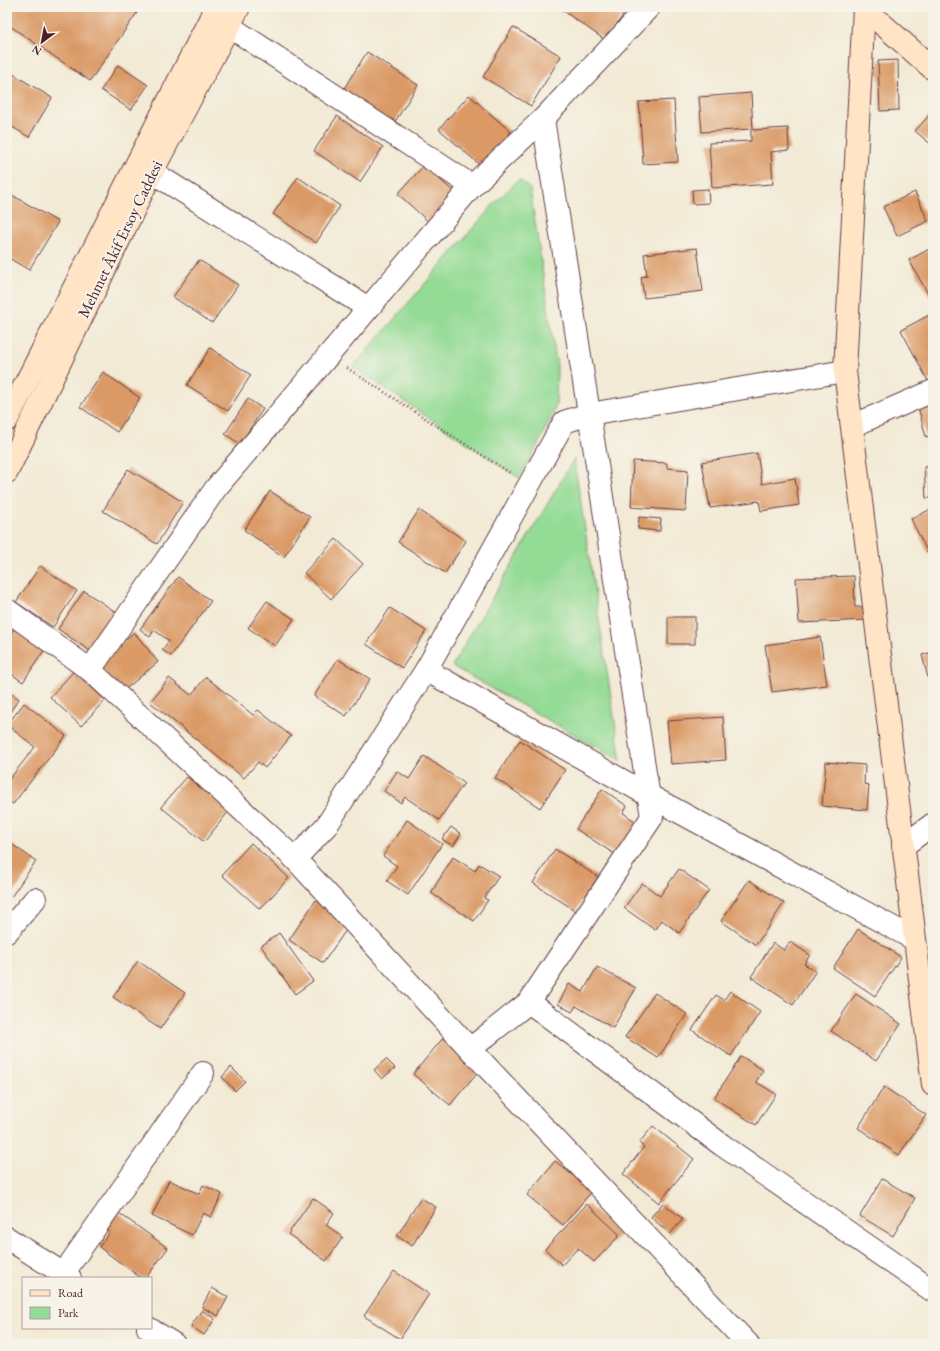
<svg xmlns="http://www.w3.org/2000/svg" width="940" height="1351" viewBox="0 0 940 1351" font-family="'EB Garamond',serif">
	<style>
		.green { fill: #94db95; stroke: #6f7d60 }
		.building { fill: #da9965 }
		.lines { fill: none; stroke-linecap: round; stroke-linejoin: round }
		.street-casing { stroke: #633d44; stroke-width: 24 }
		.secondary-casing { stroke: #633d44; stroke-width: 24 }
		.path { stroke: #633d44; stroke-width: 2.5; stroke-dasharray: 1 3; stroke-linecap: butt }
		.street { stroke: #fff; stroke-width: 22 }
		.secondary { stroke: #ffe4c6; stroke-width: 22 }
		.labels { text-anchor: middle; dominant-baseline: central; stroke-width: 4; stroke-linejoin: round; paint-order: stroke }
		.street-label { font-size: 16px; fill: #4a1f2b; stroke: #f7f3e8 }
	</style>
	<rect width="100%" height="100%" fill="#f7f3e8"/>
	<filter id="ink" filterUnits="userSpaceOnUse"><feTurbulence type="fractalNoise" baseFrequency=".025" numOctaves="2"/><feDisplacementMap in="SourceGraphic" scale="8" xChannelSelector="R" yChannelSelector="G"/><feConvolveMatrix kernelMatrix="1 2 1 2 8 2 1 2 1" color-interpolation-filters="sRGB"/></filter>
	<filter id="wash" filterUnits="userSpaceOnUse"><feTurbulence type="fractalNoise" baseFrequency=".012" numOctaves="4" result="noise"/><feDisplacementMap in="SourceGraphic" scale="16" xChannelSelector="R" yChannelSelector="G"/><feGaussianBlur stdDeviation="0.9" result="paint"/><feColorMatrix in="noise" values="0 0 0 0 0 0 0 0 0 0 0 0 0 0 0 0 0 1.4 0 .05"/><feComposite in="paint" operator="in"/></filter>
	<g filter="url(#wash)">
		<rect width="100%" height="100%" fill="#f2ead5"/>
		<!-- green -->
		<g class="green">
			<path d="M519,179L530,189L557,367L556,405L540,441L519,478L353,367L493,205Z"/>
			<path d="M574,459L621,761L452,666Z"/>
		</g>
		<g id="blocks">
			<!-- building -->
			<g class="building">
				<path d="M7,7H141L90,81L7,24Z"/>
				<path d="M563,7H629L605,40L562,10Z"/>
				<path d="M513,27L561,56L531,106L483,77Z"/>
				<path d="M367,52L418,85L391,128L340,95Z"/>
				<path d="M898,60L899,110L880,111L878,61Z"/>
				<path d="M118,65L148,85L131,110L101,90Z"/>
				<path d="M13,74L52,98L29,137L7,124V84Z"/>
				<path d="M751,93L753,130L788,128L789,150L771,152L773,184L712,188L709,143L751,141V129L702,132L699,97Z"/>
				<path d="M469,95L511,132L481,166L439,129Z"/>
				<path d="M674,100L678,162L643,164L639,102Z"/>
				<path d="M933,111V146L915,131Z"/>
				<path d="M337,116L383,147L360,182L314,151Z"/>
				<path d="M424,165L457,195L431,224L398,194Z"/>
				<path d="M298,177L340,206L316,243L273,214Z"/>
				<path d="M708,189L709,203L693,204L692,190Z"/>
				<path d="M7,192L58,222L29,270L7,257Z"/>
				<path d="M915,192L928,221L897,236L883,207Z"/>
				<path d="M933,247V303L909,260Z"/>
				<path d="M697,248L703,291L644,298L641,277L647,276L644,254Z"/>
				<path d="M199,260L238,285L212,323L173,297Z"/>
				<path d="M933,313V378L928,381L901,330Z"/>
				<path d="M210,348L251,375L228,411L187,385Z"/>
				<path d="M103,372L140,398L117,432L80,407Z"/>
				<path d="M248,399L263,409L240,444L225,434Z"/>
				<path d="M933,399V435L926,437L917,403Z"/>
				<path d="M757,453L762,484L795,478L799,505L761,511L759,501L710,508L702,462Z"/>
				<path d="M633,461L667,463V468L688,470L686,511L631,507Z"/>
				<path d="M933,466V498H926L924,467Z"/>
				<path d="M128,469L183,502L157,544L103,511Z"/>
				<path d="M270,491L310,517L284,557L244,530Z"/>
				<path d="M933,508V550L928,553L911,519Z"/>
				<path d="M419,510L466,541L445,573L398,542Z"/>
				<path d="M639,517L661,519L660,531L638,529Z"/>
				<path d="M336,539L363,564L331,599L304,573Z"/>
				<path d="M40,566L77,591L53,627L16,602Z"/>
				<path d="M854,576L855,607H868V620L799,623L796,578Z"/>
				<path d="M178,577L211,601L171,656L162,650L169,641L154,630L150,637L140,629Z"/>
				<path d="M84,591L122,616L96,655L58,629Z"/>
				<path d="M267,601L294,619L275,646L248,628Z"/>
				<path d="M390,608L426,631L402,668L366,644Z"/>
				<rect x="668" y="617" width="27" height="27"/>
				<path d="M16,626L47,646L23,682L7,671V639Z"/>
				<path d="M134,632L158,662L122,692L98,665Z"/>
				<path d="M820,637L827,685L772,692L765,645Z"/>
				<path d="M933,652V693H932L922,655Z"/>
				<path d="M338,659L370,679L346,716L314,696Z"/>
				<path d="M74,671L105,700L81,726L50,697Z"/>
				<path d="M206,677L253,715L258,710L291,736L265,768L258,762L244,778L150,702L169,678L191,695Z"/>
				<path d="M7,691L19,699L7,716Z"/>
				<path d="M24,703L66,736L13,804L7,800V782L35,747L7,725Z"/>
				<path d="M723,717L726,760L671,764L667,721Z"/>
				<path d="M520,740L565,770L540,808L495,778Z"/>
				<path d="M424,756L464,783L439,820L405,797L401,803L384,791L397,771L409,779Z"/>
				<path d="M826,762L865,765L864,784L869,785L867,810L822,806Z"/>
				<path d="M187,777L229,811L204,842L161,807Z"/>
				<path d="M602,789L627,806L623,813L638,823L616,855L576,829Z"/>
				<path d="M407,820L442,844L408,895L387,881L397,866L383,856Z"/>
				<path d="M451,827L461,834L453,846L442,839Z"/>
				<path d="M7,841L36,861L11,897L7,894Z"/>
				<path d="M251,843L289,878L260,909L222,875Z"/>
				<path d="M555,849L598,877L576,911L533,883Z"/>
				<path d="M453,857L475,871L479,864L499,876L484,898L488,900L474,921L431,893Z"/>
				<path d="M679,869L709,890L679,933L662,920L655,930L624,908L642,883L660,896Z"/>
				<path d="M749,880L784,903L756,945L721,921Z"/>
				<path d="M316,900L351,923L323,963L289,940Z"/>
				<path d="M858,929L901,957L875,996L833,968Z"/>
				<path d="M279,933L313,981L295,994L261,946Z"/>
				<path d="M790,942L810,955L804,964L816,971L793,1005L751,977L773,943L784,950Z"/>
				<path d="M138,961L185,993L160,1029L113,997Z"/>
				<path d="M597,967L636,988L613,1028L576,1006L572,1012L558,1004L569,984L583,992Z"/>
				<path d="M730,991L760,1012L731,1056L692,1030L716,995L724,1000Z"/>
				<path d="M655,993L687,1014L658,1058L625,1037Z"/>
				<path d="M856,994L901,1024L876,1061L831,1031Z"/>
				<path d="M444,1037L481,1068L450,1105L413,1074Z"/>
				<path d="M741,1056L763,1070L756,1082L776,1094L756,1125L714,1098Z"/>
				<path d="M386,1059L395,1068L382,1079L374,1070Z"/>
				<path d="M231,1067L245,1081L235,1091L222,1077Z"/>
				<path d="M884,1087L926,1115L899,1155L858,1128Z"/>
				<path d="M653,1126L694,1159L659,1203L623,1174L644,1147L639,1143Z"/>
				<path d="M555,1161L592,1191L563,1225L527,1195Z"/>
				<path d="M882,1179L915,1198L893,1236L860,1216Z"/>
				<path d="M169,1180L199,1194L203,1185L222,1194L211,1217L203,1213L192,1235L152,1216Z"/>
				<path d="M313,1198L334,1213L326,1225L343,1237L326,1261L288,1234Z"/>
				<path d="M421,1198L436,1207L412,1246L397,1236Z"/>
				<path d="M663,1203L683,1219L670,1234L651,1217Z"/>
				<path d="M587,1204L620,1235L594,1262L578,1248L562,1265L545,1249Z"/>
				<path d="M116,1211L168,1248L146,1278H141L99,1247L110,1232L104,1228Z"/>
				<path d="M394,1271L429,1294L400,1339L364,1316Z"/>
				<path d="M212,1288L228,1297L218,1316L202,1307Z"/>
				<path d="M202,1310L215,1319L204,1335L191,1326Z"/>
			</g>
		</g>
	</g>
	<g filter="url(#ink)">
		<use href="#blocks" fill-opacity="0" stroke="#633d44" stroke-width="1"/>
		<g class="lines">
			<!-- street casing -->
			<g class="street-casing">
				<g id="street">
					<path d="M229,26L472,186"/>
					<path d="M152,172L368,308"/>
					<path d="M852,426L933,391"/>
					<path d="M7,610L90,670L295,859L470,1049L748,1344"/>
					<path d="M90,670L216,488L472,186L543,119L649,7"/>
					<path d="M426,670L564,422L589,414L845,371"/>
					<path d="M903,846L933,824"/>
					<path d="M295,859L327,825L426,670L648,795L914,939"/>
					<path d="M7,932L35,899"/>
					<path d="M529,1002L722,1145L933,1291"/>
					<path d="M470,1049L529,1002L652,817L543,119"/>
					<path d="M7,1238L70,1278"/>
					<path d="M63,1274L203,1073"/>
					<path d="M148,1328L174,1344"/>
				</g>
			</g>
			<!-- secondary casing -->
			<g class="secondary-casing">
				<g id="secondary">
					<path d="M863,7L933,69"/>
					<path d="M864,7L845,371L933,1085"/>
					<path d="M7,420L216,7"/>
					<path d="M7,472L152,172L239,7"/>
				</g>
			</g>
			<!-- path -->
			<path class="path" d="M347,368L510,473"/>
			<!-- street -->
			<use href="#street" class="street"/>
			<!-- secondary -->
			<use href="#secondary" class="secondary"/>
		</g>
	</g>
	<g class="labels">
		<!-- street labels -->
		<g class="street-label">
			<text transform="translate(120 239) rotate(-64)">Mehmet Âkif Ersoy Caddesi</text>
		</g>
	</g>
	<!-- margin -->
	<rect width="940" height="1351" fill="none" stroke="#f7f3e8" stroke-width="24"/>
	<!-- legend -->
	<rect x="22" y="1277" width="130" height="52" fill="#f7f3e8" stroke="#b29e9c"/>
	<rect x="30" y="1290" width="20" height="6" fill="#ffe4c6" stroke="#b29e9c"/>
	<text x="58" y="1297" font-size="12" fill="#4a1f2b">Road</text>
	<rect x="30" y="1307" width="20" height="12" fill="#94db95" stroke="#b29e9c"/>
	<text x="58" y="1317" font-size="12" fill="#4a1f2b">Park</text>
	<!-- north arrow -->
	<g transform="translate(42 42) rotate(212)" stroke="#f7f3e8" stroke-width="3" paint-order="stroke">
	<path d="M0-3L7 15L0 10L-7 15Z" fill="#4a1f2b"/>
	<text y="-6" font-size="11" font-weight="bold" text-anchor="middle" fill="#4a1f2b">N</text>
	</g>
</svg>
